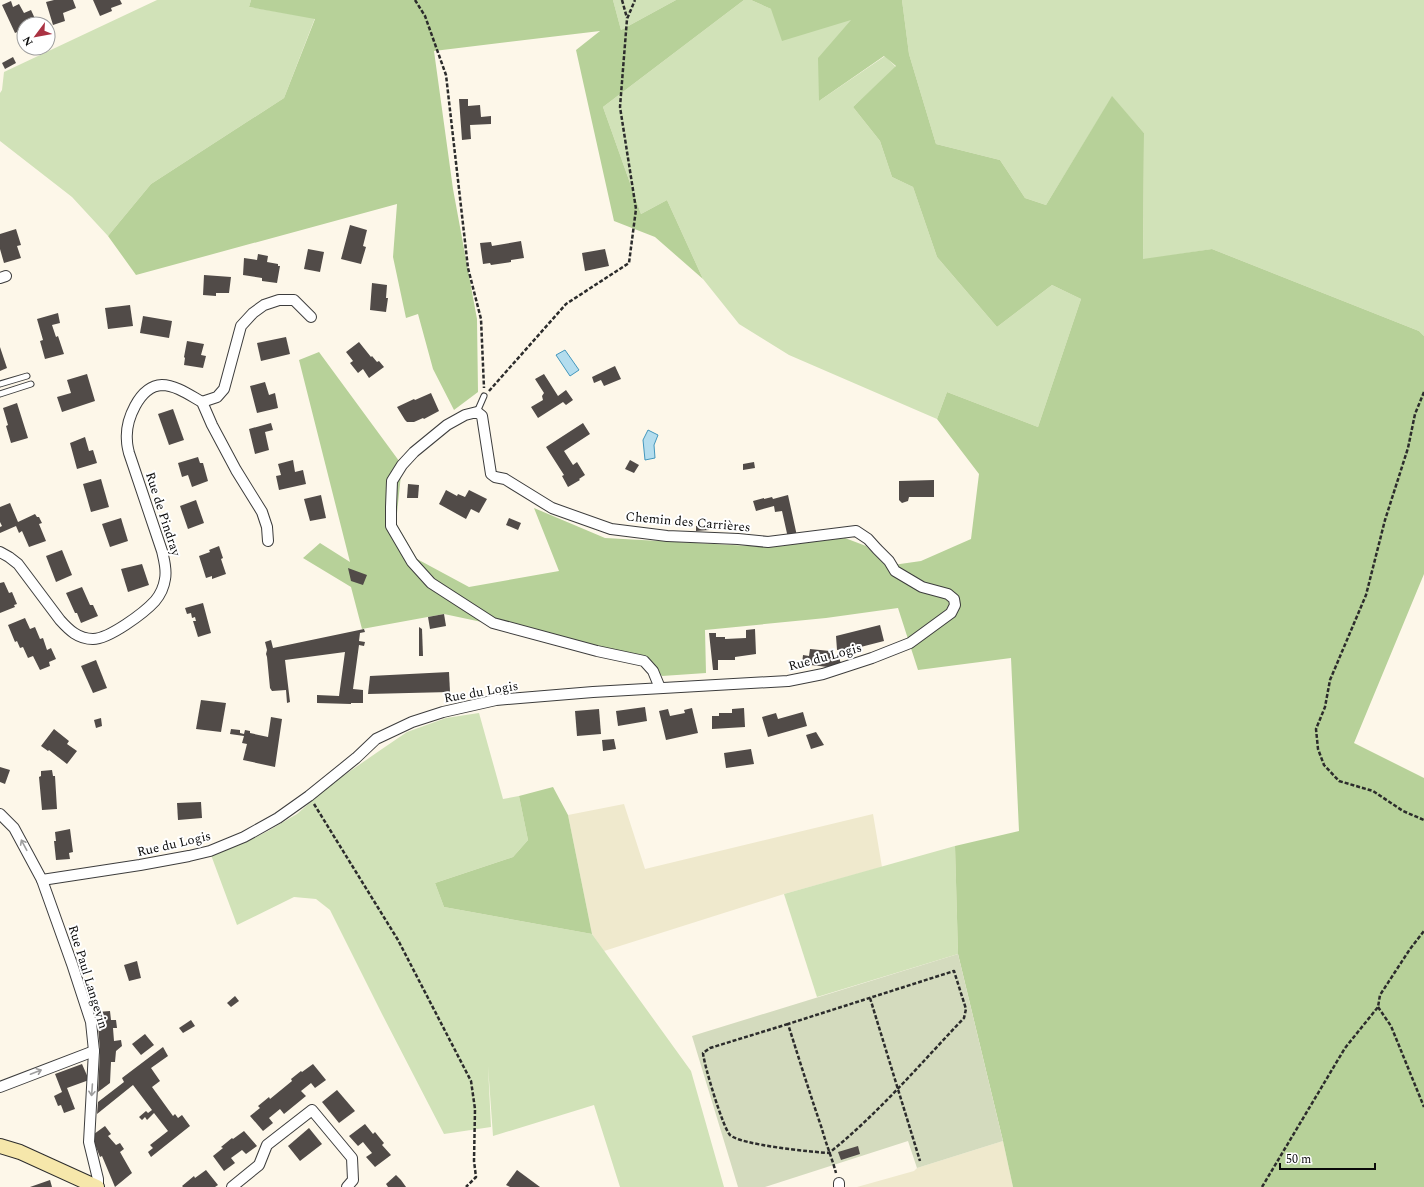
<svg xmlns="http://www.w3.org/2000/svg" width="1424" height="1187" viewBox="0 0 1424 1187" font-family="Spectral,serif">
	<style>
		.farmland { fill: #efe9cd }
		.green { fill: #d1e2b8 }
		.forest { fill: #b7d199 }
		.cemetery { fill: #d4dbbe }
		.water { fill: #b4ddee; stroke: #4397bd }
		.building { fill: #514b48 }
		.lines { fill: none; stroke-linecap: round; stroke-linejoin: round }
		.lane-casing { stroke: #3d3d3d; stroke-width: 7 }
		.street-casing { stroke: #3d3d3d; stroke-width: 12 }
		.secondary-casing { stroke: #2c2c2c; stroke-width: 16 }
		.path { stroke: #2c2c2c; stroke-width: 2.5; stroke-dasharray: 4 2; stroke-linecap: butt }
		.lane { stroke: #fff; stroke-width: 5 }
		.street { stroke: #fff; stroke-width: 10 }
		.secondary { stroke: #f6e7ab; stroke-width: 14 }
		.oneway { stroke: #9d9d9d }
		.labels { text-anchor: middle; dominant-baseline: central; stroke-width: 4; stroke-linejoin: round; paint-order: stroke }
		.street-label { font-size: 13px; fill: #0a0a0a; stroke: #fff }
	</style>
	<rect width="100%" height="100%" fill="#fdf7e9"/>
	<!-- farmland -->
	<g class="farmland">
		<path d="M624,804L645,869L873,814L882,867L784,894L604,951L592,934L568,815Z"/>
		<path d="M1003,1141L1013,1187H857L914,1171L917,1168Z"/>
	</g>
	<!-- green -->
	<g class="green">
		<path d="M157,0H251L249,7L315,18L284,98L151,184L108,236L72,197L0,141V93L2,90L4,72Z"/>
		<path d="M613,0H676L621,30Z"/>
		<path d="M744,0H751L771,9L852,20L819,101L885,56L896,67L853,107L880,141L892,177L913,187L937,257L997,327L1052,285L1081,299L1038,427L947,392L937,419L789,355L739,324L703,279L667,200L641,214L603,107Z"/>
		<path d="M902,0H1424V336L1419,331L1212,249L1143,260L1144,133L1112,97L1046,205L1025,198L1000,160L936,144L909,54Z"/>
		<path d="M479,713L503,799L519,796L528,840L513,857L435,883L444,907L592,934L691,1071L724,1187H620L594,1105L493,1136L488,1066L491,1127L444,1134L382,1014L330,910L316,899L294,897L237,925L211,855L254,838L268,831L297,814L330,785L382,749L407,732L446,718Z"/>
		<path d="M955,846L958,954L817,997L784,894Z"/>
	</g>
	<!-- forest -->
	<g class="forest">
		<path d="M251,0H613L621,30L676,0H744L603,107L641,214L667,200L703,279L655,237L614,221L576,50L600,31L434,51L453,189L477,319L478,392L454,410L433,369L418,314L406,318L393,257L397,204L136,275L108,236L151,184L284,98L315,19L249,7Z"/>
		<path d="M751,0H902L909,54L936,144L1000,160L1025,198L1046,205L1112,96L1144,133L1143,259L1212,249L1419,331L1424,336V574L1354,743L1424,778V1187H1013L1003,1141L958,954L955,846L1019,831L1011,658L918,670L898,608L826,618L705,630L706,673L662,676L647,657L444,614L362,629L351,587L303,558L320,543L350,562L299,360L319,352L402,465L396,523L417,559L469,587L559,571L534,508L605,538L770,547L845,538L866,546L886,566L921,561L971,539L979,474L937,419L947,392L1038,427L1081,299L1052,285L997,327L937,257L913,187L892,177L880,141L853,107L896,66L884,56L819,101L818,58L851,20L782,41L771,9Z"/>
		<path d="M553,787L568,815L592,934L444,907L435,883L513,857L528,840L519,796Z"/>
	</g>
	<!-- cemetery -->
	<path class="cemetery" d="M958,954L1003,1141L917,1168L908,1141L765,1187H738L692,1036Z"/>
	<!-- water -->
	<g class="water">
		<path d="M565,350L579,370L570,376L556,355Z"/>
		<path d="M648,430L658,435L654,445L655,458L645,460L643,440Z"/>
	</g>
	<!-- building -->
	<g class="building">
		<path d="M54,0H73L76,8L63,13L65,21L53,25L46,2Z"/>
		<path d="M93,0H120L122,4L111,8L112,11L100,16Z"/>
		<path d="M11,1L13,7L19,4L24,13L31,10L37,23L24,24V29L15,33L2,5Z"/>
		<path d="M13,57L16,63L5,69L2,63Z"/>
		<path d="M459,99H468V106L480,105L481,117L491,116V124L470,125L471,139L462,140Z"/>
		<path d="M350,225L367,230L363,246L366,247L361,264L341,259Z"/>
		<path d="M16,229L21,245L17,246L21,258L4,263L0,249V234Z"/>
		<path d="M521,241L524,258L511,260V262L491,265L490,263L483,264L480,243L491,242L492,246Z"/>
		<path d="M308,249L324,252L320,272L304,269Z"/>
		<path d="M605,249L609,266L585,271L582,253Z"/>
		<path d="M258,254L268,256L267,262L278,264V266H280L277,283L262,281V278L243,275L244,258L257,260Z"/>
		<path d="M204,275L231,277L229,293H216V296L203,295Z"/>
		<path d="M372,283L387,285L386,298H388L386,312L370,310Z"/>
		<path d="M130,305L133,326L108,329L105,308Z"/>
		<path d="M58,313L60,323L52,325L56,337L58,336L64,354L45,359L40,341L43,340L37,319Z"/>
		<path d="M143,316L172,321L169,338L140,333Z"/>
		<path d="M286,337L290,354L261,361L257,343Z"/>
		<path d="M187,341L204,344L201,355L206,356L203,368L184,365L185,358L184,357Z"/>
		<path d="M359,342L371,357L372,356L377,362L379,361L384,367L369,378L363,369L358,373L350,363L353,361L346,352Z"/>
		<path d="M0,347L7,368L0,371Z"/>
		<path d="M615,366L621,379L604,386L601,380L594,383L592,377Z"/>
		<path d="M87,374L95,401L62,412L57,397L71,393L67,380Z"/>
		<path d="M544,374L558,396L566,390L573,400L566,405L563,402L538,418L531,407L543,400L542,396L544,393L535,379Z"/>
		<path d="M265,382L269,395L275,393L278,408L257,413L250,386Z"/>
		<path d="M431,393L439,411L424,419L423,418L414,422H407L405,420L397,407L414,399L415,400Z"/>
		<path d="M17,403L28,438L11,443L6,426L8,425L3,408Z"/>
		<path d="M173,409L184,440L169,445L158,414Z"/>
		<path d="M271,423L273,430L265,432L269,450L255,454L249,429Z"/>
		<path d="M583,423L590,434L564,451L573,465L577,462L585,475L579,479L580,480L568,487L562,476L564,475L546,447Z"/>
		<path d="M85,437L89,451L93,450L97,463L77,469L70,443Z"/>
		<path d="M198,457L200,463H203L208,481L192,487L188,475L182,477L178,463Z"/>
		<path d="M293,460L295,472L303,470L306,484L279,490L276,476L281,475L278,464Z"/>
		<path d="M630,460L639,465L634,473L625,469Z"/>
		<path d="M754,462L755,468L743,470V464Z"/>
		<path d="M101,479L109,507L91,512L83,484Z"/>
		<path d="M934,480V497H909L908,501L902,503L899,500V481Z"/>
		<path d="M408,484L419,485L418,498H407Z"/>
		<path d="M446,490L457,496L458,494L465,497L469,490L487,499L479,513L471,509L466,519L439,504Z"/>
		<path d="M321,495L326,518L310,521L304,499Z"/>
		<path d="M788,495L797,536L788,538L782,511L775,512L774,506L756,511L753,501L764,498V499L772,497L773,499Z"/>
		<path d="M196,500L204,523L188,529L180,506Z"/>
		<path d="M10,503L18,522L35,514L37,517H39L42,523L39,524L46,541L29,547L22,531L19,533L16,526L0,533V527L2,526L0,522V507Z"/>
		<path d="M121,518L128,541L110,547L102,524Z"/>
		<path d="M509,518L521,523L518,530L506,525Z"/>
		<path d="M708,524L709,530L696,531V526Z"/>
		<path d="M219,546L223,558L221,559L226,574L212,579V576L206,578L199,556L210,552L209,550Z"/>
		<path d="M62,550L72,575L56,582L46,556Z"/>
		<path d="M142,564L149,585L128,592L121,569Z"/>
		<path d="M348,568L367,575L363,585L351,581Z"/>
		<path d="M4,582L9,593L12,592L17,604L14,605L15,607L0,613V583Z"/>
		<path d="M82,587L90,605H93L98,616L81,623L77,613H75L66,593Z"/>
		<path d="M203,603L211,633L198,637L193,621H196L195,617L192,618L191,613L187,614L185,608Z"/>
		<path d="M444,614L446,626L430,629L428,617Z"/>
		<path d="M25,618L30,629L35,627L40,639L43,638L47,650L51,648L56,659L49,662L50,666L40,670L33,656L28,658L23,647L20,648L17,641L15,642L8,625Z"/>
		<path d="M880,625L884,641L845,651L844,649L837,650L836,636Z"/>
		<path d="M419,627L422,629L423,656H419Z"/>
		<path d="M364,629L365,632L360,633L359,641L365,642L364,646L359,645L353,689L363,690V703H351V704L317,703V695L339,696L345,652L285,660L290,702L287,703L286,690L272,691L270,688L267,657L266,654L267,650L265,642L271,640L273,648Z"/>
		<path d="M755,629L756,654L735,657V660H718V670H713L709,633H716V637H725V639L746,638V630Z"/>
		<path d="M810,649L830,651V657H839L841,664L828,667L802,664L803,655L809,656Z"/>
		<path d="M96,660L107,688L93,693L81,666Z"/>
		<path d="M449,672L450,692L368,694L370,676Z"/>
		<path d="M201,700L226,703L221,732L196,729Z"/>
		<path d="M645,707L647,721L618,726L616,711Z"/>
		<path d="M692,708L698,733L666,740L659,711L668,709L670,716L685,713L684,710Z"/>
		<path d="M744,708L745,727L712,729V716H719V713H732V709Z"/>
		<path d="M599,709L601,734L577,736L575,711Z"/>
		<path d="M803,712L807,726L768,737L762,717L776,713L778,719Z"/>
		<path d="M271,717L282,719L275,767L243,760L247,744L242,743L244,736L230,734L231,729L240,730V733L244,734L245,730L250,731V733L268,737Z"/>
		<path d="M101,718L102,726L96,728L94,720Z"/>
		<path d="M54,729L69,741L67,744L77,751L67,764L49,750L48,751L41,746Z"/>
		<path d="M816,732L824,745L811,749L806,735Z"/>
		<path d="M614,739L616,749L603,751L602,740Z"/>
		<path d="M751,749L754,764L726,768L724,753Z"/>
		<path d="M0,767L10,770L5,784L0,782Z"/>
		<path d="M52,770L53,776H55L57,809L42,810L39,777L41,776V771Z"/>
		<path d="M201,802L202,818L178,820L177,803Z"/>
		<path d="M70,829L73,852L69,853L70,859L56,860L54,841H56L55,832Z"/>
		<path d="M137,961L141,978L129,981L124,965Z"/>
		<path d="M235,996L239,1001L231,1007L227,1003Z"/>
		<path d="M110,1011L111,1020H116L117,1028H113L114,1041L121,1040L122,1046L116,1051L115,1062H111L110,1083L98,1092L100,1051L97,1012Z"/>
		<path d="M191,1020L195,1026L183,1033L179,1028Z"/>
		<path d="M145,1034L154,1045L141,1055L132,1044Z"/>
		<path d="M163,1047L168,1056L151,1068L160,1081L152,1087L173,1116L175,1114L178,1118L182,1115L190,1126L151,1157L148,1152L153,1148L150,1145L168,1131L154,1113L147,1120L145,1117L142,1120L139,1117L146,1111L148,1113L152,1110L133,1085L97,1114L98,1102L124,1082L122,1078Z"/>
		<path d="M82,1064L89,1080L67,1088L75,1109L64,1113L61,1105L58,1106L54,1096L62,1092L55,1074Z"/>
		<path d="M313,1064L326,1080L315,1088L311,1083L301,1091L306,1096L284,1114L280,1109L269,1118L273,1123L263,1131L250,1116L260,1108L258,1106L269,1097L270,1099L292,1081L291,1079L301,1071L302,1072Z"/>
		<path d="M337,1090L355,1111L339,1123L322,1102Z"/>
		<path d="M365,1124L373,1134L375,1132L379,1137L384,1143L382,1145L391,1155L375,1167L366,1157L372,1153L367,1147L363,1142L358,1146L349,1136Z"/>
		<path d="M105,1126L111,1134L108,1136L116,1145L120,1143L124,1149L120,1152L132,1173L115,1187L102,1156L100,1157L94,1142V1134Z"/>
		<path d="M309,1128L322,1144L300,1161L288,1146Z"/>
		<path d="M244,1131L257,1146L246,1154L242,1150L231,1158L235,1163L224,1171L213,1156L223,1148L221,1147L232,1138L233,1139Z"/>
		<path d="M858,1146L860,1154L841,1160L838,1152Z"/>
		<path d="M206,1170L218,1185L215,1187H183L182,1186L194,1176L195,1178Z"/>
		<path d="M517,1170L540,1187H510L506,1185Z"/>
		<path d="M396,1175L401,1180L406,1187H388L386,1184Z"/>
		<path d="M50,1180L52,1187H30Z"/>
	</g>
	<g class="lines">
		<!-- lane casing -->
		<g class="lane-casing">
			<g id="lane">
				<path d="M0,384L27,376"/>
				<path d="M0,394L31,384"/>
				<path d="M477,412L484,396"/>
			</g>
		</g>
		<!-- street casing -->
		<g class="street-casing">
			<g id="street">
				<path d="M0,278L6,276"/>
				<path d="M202,402L217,397L224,389L241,326L253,313L264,305L279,300H294L311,317"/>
				<path d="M0,552L9,557L18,564L60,620C69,630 78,639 93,639C109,639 144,613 155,601C160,595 164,586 165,579C167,569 164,560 162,551L129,453C128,449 127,445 127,441C125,421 139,386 162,385C176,385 191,396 202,402L212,425L236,470L262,512L267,527L268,541"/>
				<path d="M0,814L14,828L42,880L72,964L91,1022L94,1051L89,1142L98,1179V1187"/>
				<path d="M42,880L140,865L189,856L210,851L244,837L278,818L309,796L356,758L376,739L412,722L443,712L496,700L593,692L788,681L823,674L872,658L910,643L951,613L955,605L954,599L948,594L922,587L895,571L889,561L877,549L868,539L856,531L768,542L738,539L667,536L611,529L552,508L505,479L495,477L491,474L482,416L477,412L465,415L447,425L414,452L402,465L392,481L391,507V526L412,562L431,583L493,623L597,651L644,661L653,671L660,688"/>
				<path d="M0,1087L94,1051"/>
				<path d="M839,1183V1187"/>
				<path d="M232,1187L259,1165L267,1145L312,1110L352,1158L353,1180L347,1187"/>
			</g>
		</g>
		<!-- secondary casing -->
		<g class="secondary-casing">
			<path id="secondary" d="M0,1146L20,1152L97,1187"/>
		</g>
		<!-- path -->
		<g class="path">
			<path d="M415,0L425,16L446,75L468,268L481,319L484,388"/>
			<path d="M622,0L627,18"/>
			<path d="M489,391L566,304L629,263L636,209L620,107L627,19L635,0"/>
			<path d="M1424,392L1415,414L1408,448L1385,520L1366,595L1330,680L1325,707L1316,729L1318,749L1324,765L1339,781L1373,791L1403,811L1424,820"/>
			<path d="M314,804L398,940L471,1081L475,1109L474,1161L476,1177L466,1187"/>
			<path d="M870,998L920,1161"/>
			<path d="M1378,1007L1391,1026L1424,1107"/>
			<path d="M788,1024L710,1048L703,1053C704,1065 723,1128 730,1135C741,1145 812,1152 829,1153C878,1114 921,1063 964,1018L966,1009L954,971L788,1024C799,1059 810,1094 822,1129C826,1144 832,1158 836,1173"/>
			<path d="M1262,1187L1345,1048L1378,1007L1380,995L1410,949L1424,931"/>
		</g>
		<!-- lane -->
		<use href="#lane" class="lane"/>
		<!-- street -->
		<use href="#street" class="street"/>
		<!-- secondary -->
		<use href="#secondary" class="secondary"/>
	</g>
	<!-- one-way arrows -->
	<defs><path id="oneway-shaft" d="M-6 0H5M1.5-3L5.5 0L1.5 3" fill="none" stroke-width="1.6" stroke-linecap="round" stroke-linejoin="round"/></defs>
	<g class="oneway">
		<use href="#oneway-shaft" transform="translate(24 845) rotate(-118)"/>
		<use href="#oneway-shaft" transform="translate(36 1072) rotate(-21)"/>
		<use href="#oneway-shaft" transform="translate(92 1090) rotate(94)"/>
	</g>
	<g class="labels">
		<!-- street labels -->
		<g class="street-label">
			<text transform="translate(163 514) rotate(72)">Rue de Pindray</text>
			<text transform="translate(688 522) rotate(5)">Chemin des Carrières</text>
			<text transform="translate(825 657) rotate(-15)">Rue du Logis</text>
			<text transform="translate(481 692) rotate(-10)">Rue du Logis</text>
			<text transform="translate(174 844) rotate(-13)">Rue du Logis</text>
			<text transform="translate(88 977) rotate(73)">Rue Paul Langevin</text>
		</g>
	</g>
	<!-- north arrow -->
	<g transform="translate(36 36) rotate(238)"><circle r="19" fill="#ffffff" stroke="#9d9d9d"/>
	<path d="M0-3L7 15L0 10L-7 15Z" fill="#aa3242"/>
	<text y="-6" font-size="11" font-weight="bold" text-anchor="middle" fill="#0a0a0a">N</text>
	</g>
	<!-- scale -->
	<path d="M1280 1163v6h95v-6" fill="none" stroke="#0a0a0a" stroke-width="2"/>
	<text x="1286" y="1163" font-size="12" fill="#0a0a0a" stroke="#ffffff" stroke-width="3" paint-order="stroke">50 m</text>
</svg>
